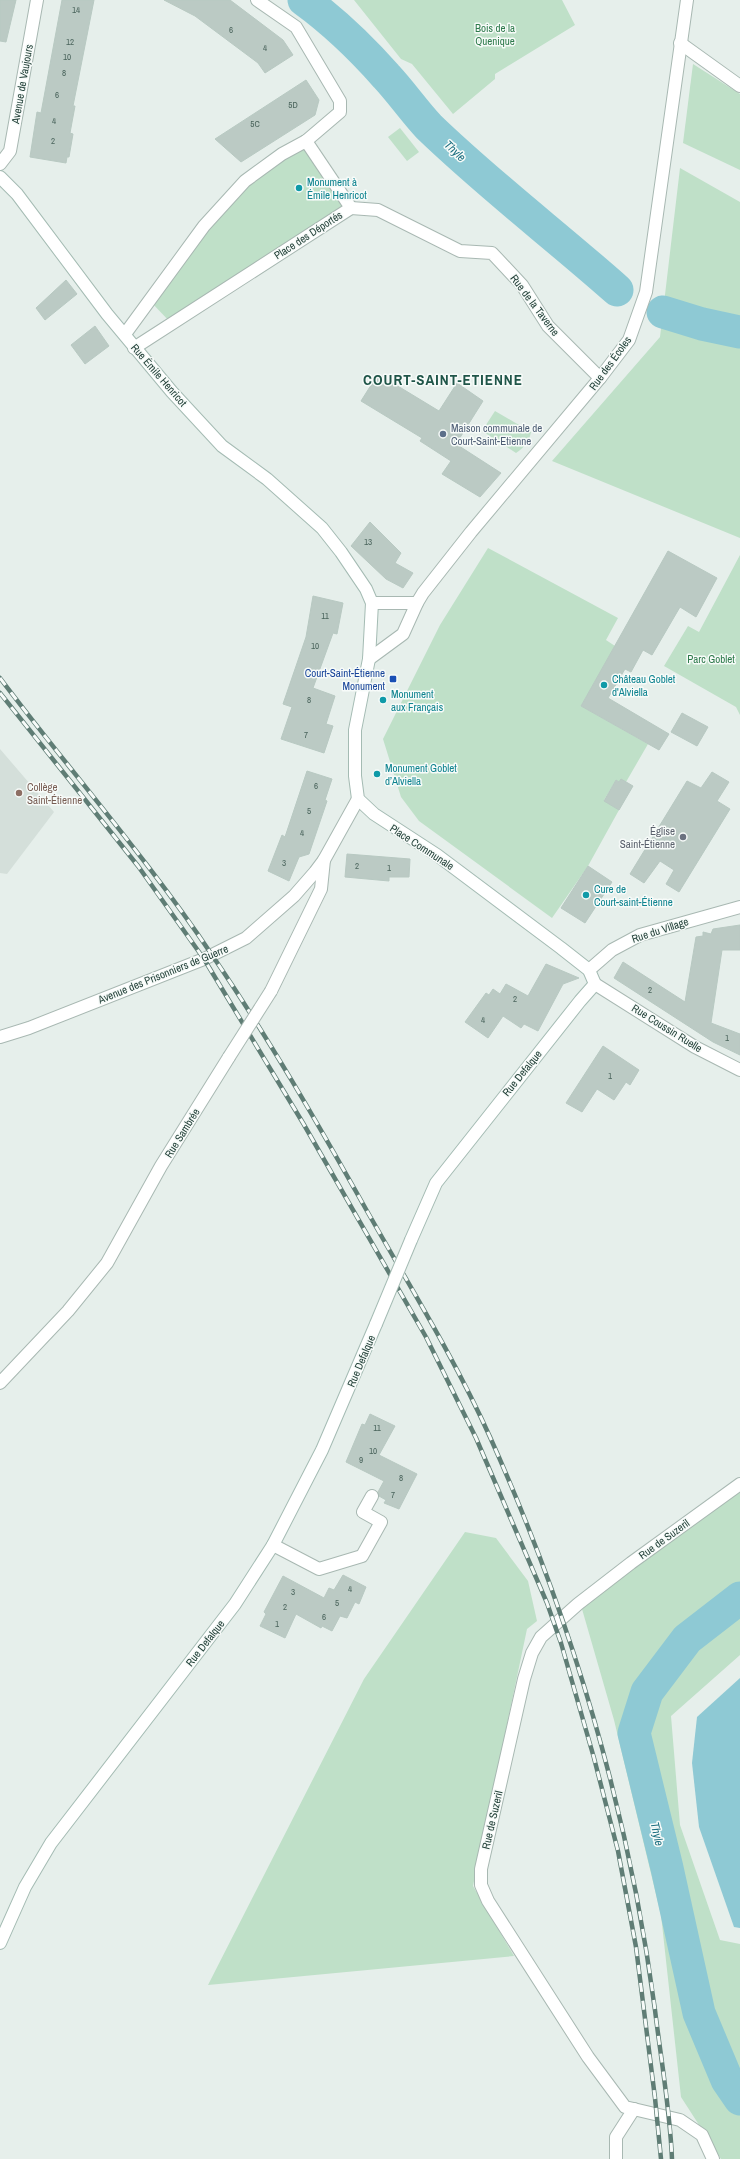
<svg xmlns="http://www.w3.org/2000/svg" width="740" height="2159" viewBox="0 0 740 2159" font-family="'Archivo Narrow',sans-serif">
	<style>
		.built { fill: #d4dfda }
		.green { fill: #bfe0c8 }
		.water { fill: #8ec9d4 }
		.lines { fill: none; stroke-linecap: round; stroke-linejoin: round }
		.river { stroke: #8ec9d4; stroke-width: 33 }
		.building { fill: #bbcac4; stroke: #b8c9c2 }
		.minor-casing { stroke: #a8b8b2; stroke-width: 14 }
		.tertiary-casing { stroke: #a8b8b2; stroke-width: 14 }
		.secondary-casing { stroke: #a4bbb3; stroke-width: 14 }
		.minor { stroke: #fff; stroke-width: 12 }
		.tertiary { stroke: #fff; stroke-width: 12 }
		.secondary { stroke: #fff; stroke-width: 12 }
		.rail-casing { stroke: #5f7d75; stroke-width: 4.5 }
		.rail { stroke: #f7fbf9; stroke-width: 3; stroke-dasharray: 9; stroke-linecap: butt }
		.minor-bridge-casing { stroke: #a8b8b2; stroke-width: 14; stroke-linecap: butt }
		.secondary-bridge-casing { stroke: #a4bbb3; stroke-width: 14; stroke-linecap: butt }
		.minor-bridge { stroke: #fff; stroke-width: 12 }
		.secondary-bridge { stroke: #fff; stroke-width: 12 }
		.culture-dot { fill: #0f9aa8; stroke: #f7fbf9; stroke-width: 1.5 }
		.service-dot { fill: #5c6f8a; stroke: #f7fbf9; stroke-width: 1.5 }
		.transit-dot { fill: #1a4fb4; stroke: #f7fbf9; stroke-width: 1.5 }
		.education-dot { fill: #8d6e63; stroke: #f7fbf9; stroke-width: 1.5 }
		.worship-dot { fill: #6b7280; stroke: #f7fbf9; stroke-width: 1.5 }
		.labels { text-anchor: middle; dominant-baseline: central; stroke-width: 3; stroke-linejoin: round; paint-order: stroke }
		.number-label { font-size: 9px; fill: #4a645c }
		.park-label { font-size: 11px; fill: #2d7a4b; stroke: #f7fbf9 }
		.street-label { font-size: 11px; fill: #24423a; stroke: #f7fbf9 }
		.culture-label { font-size: 11px; fill: #0d838f; stroke: #f7fbf9; text-anchor: start }
		.service-label { font-size: 11px; fill: #4e5e75; stroke: #f7fbf9; text-anchor: start }
		.transit-label { font-size: 11px; fill: #164399; stroke: #f7fbf9; text-anchor: end }
		.education-label { font-size: 11px; fill: #785e54; stroke: #f7fbf9; text-anchor: start }
		.worship-label { font-size: 11px; fill: #5b616d; stroke: #f7fbf9; text-anchor: end }
		.water-label { font-size: 12px; font-style: italic; fill: #1c6f80; stroke: #f7fbf9 }
		.district-label { font-size: 15px; font-weight: bold; letter-spacing: 1px; fill: #1f5548; stroke: #f7fbf9 }
	</style>
	<rect width="100%" height="100%" fill="#e6efeb"/>
	<!-- built -->
	<path class="built" d="M0,749L54,812L7,874L0,873Z"/>
	<!-- green -->
	<g class="green">
		<path d="M354,0H562L575,25L495,74V79L453,114L412,64L401,59Z"/>
		<path d="M693,64L740,94V170L683,143Z"/>
		<path d="M400,128L419,152L407,161L388,137Z"/>
		<path d="M306,141L351,208L171,323L150,301L245,181Z"/>
		<path d="M680,168L740,202V538L552,461L660,337Z"/>
		<path d="M495,411L531,432C529,442 525,447 516,453L482,431Z"/>
		<path d="M488,548L618,618L606,640L615,646L581,706L648,744L626,782L621,780L619,782L616,780L604,800L619,810L588,866L552,918L419,821L401,797L383,739L440,625Z"/>
		<path d="M740,555V715L736,707L664,666L688,626L699,632Z"/>
		<path d="M740,1490V1655L671,1716L680,1825L720,1940L740,1944V2159H721L681,2097L661,1915L614,1720L582,1609L633,1568Z"/>
		<path d="M465,1532L496,1538L528,1581L537,1621L527,1629L473,1886L514,1956L208,1985L364,1679Z"/>
	</g>
	<!-- water -->
	<path class="water" d="M740,1678V1928L734,1927L699,1827L692,1763L697,1717Z"/>
	<g class="lines">
		<!-- river -->
		<g class="river">
			<path d="M304,0C333,21 362,49 386,76C401,92 414,111 429,127C489,185 555,235 617,290"/>
			<path d="M663,312L702,324L740,332"/>
			<path d="M740,1598L687,1639L647,1692L634,1733L667,1868L699,2013L727,2080L740,2099"/>
		</g>
	</g>
	<!-- building -->
	<g class="building">
		<path d="M0,0H16L6,42L0,41Z"/>
		<path d="M62,0H94L73,106H75L70,133L73,134L69,157H67L66,163L30,157L37,112L41,113Z"/>
		<path d="M164,0H230L283,40L293,55L265,73L258,63L195,16Z"/>
		<path d="M306,80L319,100L315,115L241,162L215,139Z"/>
		<path d="M66,280L77,294L45,320L36,308Z"/>
		<path d="M95,326L109,346L85,364L71,345Z"/>
		<path d="M378,374L439,411L457,383L483,401L456,444L501,473L480,497L442,474L451,461L420,441L422,438L361,401Z"/>
		<path d="M370,522L401,553L395,563L413,573L403,588L386,579L351,546Z"/>
		<path d="M668,551L717,578L696,617L680,607L652,655L643,650L631,672L625,669L608,698L669,734L659,750L581,706Z"/>
		<path d="M313,596L343,603L337,634L333,633L313,688L335,696L326,724L333,726L324,753L281,739L292,707L283,704L306,637Z"/>
		<path d="M682,713L708,727L697,746L671,732Z"/>
		<path d="M307,771L332,779L325,800L327,801L309,854L299,857L289,881L268,871L282,835L285,837Z"/>
		<path d="M712,772L729,782L717,801L730,809L679,892L666,884L674,870L660,861L644,883L630,874L687,781L701,788Z"/>
		<path d="M621,779L633,786L619,810L604,801L616,780L619,782Z"/>
		<path d="M347,854L410,859L409,877H389V881L345,877Z"/>
		<path d="M588,866L612,882L585,923L561,908Z"/>
		<path d="M740,925V950H722L711,1023L740,1034V1055L713,1042L614,978L623,962L685,1002L696,937L703,936V932L711,934L713,929Z"/>
		<path d="M546,964L579,978L563,984L538,1031L524,1024L521,1028L503,1016L488,1038L465,1022L486,993L489,995L493,989L500,994L506,984L528,996Z"/>
		<path d="M603,1046L639,1070L630,1085L626,1082L614,1100L597,1089L582,1112L566,1103Z"/>
		<path d="M370,1414L395,1426L379,1455L417,1474L399,1509L384,1503L386,1500L379,1496L378,1492L384,1481L346,1462L362,1424L365,1425Z"/>
		<path d="M343,1575L366,1587L359,1604L355,1602L347,1618L340,1616L332,1631L322,1626L321,1628L296,1614L285,1638L260,1626L266,1614L264,1612L283,1576L324,1598L329,1588L334,1590Z"/>
	</g>
	<g class="lines">
		<!-- minor casing -->
		<g class="minor-casing">
			<g id="minor">
				<path d="M680,43L740,86"/>
				<path d="M306,141L351,208"/>
				<path d="M0,164L10,151L37,0"/>
				<path d="M351,208L378,210L460,251L492,253L522,285L548,326L600,378"/>
				<path d="M125,334L204,226L245,181L282,154L306,141L340,112V101L296,27L257,0"/>
				<path d="M134,348L351,208"/>
				<path d="M589,970L612,950L640,935L740,907"/>
				<path d="M271,991L321,889L324,860"/>
				<path d="M0,1383L68,1311L107,1263L161,1166L229,1057"/>
				<path d="M273,1545L319,1569L362,1556L381,1522L363,1512L372,1496"/>
				<path d="M713,2159L702,2135L680,2120L625,2107L588,2057L488,1901L481,1885V1869L524,1679L532,1653L541,1637L578,1604L631,1563L740,1484"/>
			</g>
		</g>
		<!-- tertiary casing -->
		<g class="tertiary-casing">
			<g id="tertiary">
				<path d="M372,603H417"/>
				<path d="M369,659L403,634L417,603L423,593L471,532L600,378L629,340L646,292L687,0"/>
				<path d="M595,984L695,1047L740,1070"/>
				<path d="M0,1037L29,1028L204,959L246,938L294,896L315,872L324,860L358,799"/>
				<path d="M616,2159V2137L634,2109"/>
			</g>
		</g>
		<!-- secondary casing -->
		<g class="secondary-casing">
			<g id="secondary">
				<path d="M0,177L17,194L107,314L172,392L222,446L267,479L322,528L341,552L366,589L372,603L369,659L355,730V776L358,799L374,814L437,855L561,948L589,970L595,984L580,1001L436,1183L411,1240"/>
				<path d="M0,1943L25,1887L51,1843L235,1604L273,1545L322,1450L376,1324"/>
			</g>
		</g>
		<!-- minor -->
		<use href="#minor" class="minor"/>
		<!-- tertiary -->
		<use href="#tertiary" class="tertiary"/>
		<!-- secondary -->
		<use href="#secondary" class="secondary"/>
		<!-- rail casing -->
		<g class="rail-casing">
			<g id="rail">
				<path d="M0,678C70,771 147,858 212,955C268,1037 318,1124 367,1211C409,1285 455,1359 490,1437C572,1620 629,1812 655,2010C661,2060 670,2109 672,2159"/>
				<path d="M0,693L138,866L204,959L303,1123L426,1337L476,1438L547,1603L561,1643L594,1758L618,1851L636,1947L655,2098L661,2159"/>
			</g>
		</g>
		<!-- rail -->
		<use href="#rail" class="rail"/>
		<!-- minor-bridge casing -->
		<g class="minor-bridge-casing">
			<path id="minor-bridge" d="M229,1057L271,991"/>
		</g>
		<!-- secondary-bridge casing -->
		<g class="secondary-bridge-casing">
			<path id="secondary-bridge" d="M376,1324L411,1240"/>
		</g>
		<!-- minor-bridge -->
		<use href="#minor-bridge" class="minor-bridge"/>
		<!-- secondary-bridge -->
		<use href="#secondary-bridge" class="secondary-bridge"/>
	</g>
	<!-- markers -->
	<g class="culture-dot">
		<circle cx="299" cy="188" r="4"/>
		<circle cx="604" cy="685" r="4"/>
		<circle cx="383" cy="700" r="4"/>
		<circle cx="377" cy="774" r="4"/>
		<circle cx="586" cy="895" r="4"/>
	</g>
	<circle class="service-dot" cx="443" cy="434" r="4"/>
	<rect class="transit-dot" x="389" y="675" width="8" height="8" rx="2"/>
	<circle class="education-dot" cx="19" cy="793" r="4"/>
	<circle class="worship-dot" cx="683" cy="837" r="4"/>
	<g class="labels">
		<!-- number labels -->
		<g class="number-label">
			<text x="76" y="10">14</text>
			<text x="231" y="30">6</text>
			<text x="70" y="42">12</text>
			<text x="265" y="48">4</text>
			<text x="67" y="57">10</text>
			<text x="64" y="73">8</text>
			<text x="57" y="95">6</text>
			<text x="293" y="105">5D</text>
			<text x="54" y="121">4</text>
			<text x="255" y="124">5C</text>
			<text x="53" y="141">2</text>
			<text x="368" y="542">13</text>
			<text x="325" y="616">11</text>
			<text x="315" y="646">10</text>
			<text x="309" y="700">8</text>
			<text x="306" y="735">7</text>
			<text x="316" y="786">6</text>
			<text x="309" y="811">5</text>
			<text x="302" y="833">4</text>
			<text x="284" y="863">3</text>
			<text x="357" y="866">2</text>
			<text x="389" y="868">1</text>
			<text x="650" y="990">2</text>
			<text x="515" y="999">2</text>
			<text x="483" y="1020">4</text>
			<text x="727" y="1038">1</text>
			<text x="610" y="1076">1</text>
			<text x="377" y="1428">11</text>
			<text x="373" y="1451">10</text>
			<text x="361" y="1460">9</text>
			<text x="401" y="1478">8</text>
			<text x="393" y="1495">7</text>
			<text x="350" y="1589">4</text>
			<text x="293" y="1592">3</text>
			<text x="337" y="1603">5</text>
			<text x="285" y="1607">2</text>
			<text x="324" y="1617">6</text>
			<text x="277" y="1624">1</text>
		</g>
		<!-- park labels -->
		<g class="park-label">
			<text x="495" y="28">Bois de la<tspan x="495" dy="13">Quenique</tspan></text>
			<text x="711" y="659">Parc Goblet</text>
		</g>
		<!-- street labels -->
		<g class="street-label">
			<text transform="translate(22 84) rotate(-80)">Avenue de Vaujours</text>
			<text transform="translate(308 235) rotate(-33)">Place des Déportés</text>
			<text transform="translate(535 305) rotate(53)">Rue de la Taverne</text>
			<text transform="translate(610 363) rotate(-54)">Rue des Écoles</text>
			<text transform="translate(159 375) rotate(49)">Rue Émile Henricot</text>
			<text transform="translate(422 847) rotate(33)">Place Communale</text>
			<text transform="translate(660 930) rotate(-18)">Rue du Village</text>
			<text transform="translate(163 974) rotate(-22)">Avenue des Prisonniers de Guerre</text>
			<text transform="translate(667 1028) rotate(32)">Rue Coussin Ruelle</text>
			<text transform="translate(522 1073) rotate(-51)">Rue Defalque</text>
			<text transform="translate(182 1133) rotate(-58)">Rue Sambrée</text>
			<text transform="translate(361 1361) rotate(-67)">Rue Defalque</text>
			<text transform="translate(664 1539) rotate(-36)">Rue de Suzeril</text>
			<text transform="translate(205 1643) rotate(-52)">Rue Defalque</text>
			<text transform="translate(492 1820) rotate(-77)">Rue de Suzeril</text>
		</g>
		<!-- culture labels -->
		<g class="culture-label">
			<text x="307" y="182">Monument à<tspan x="307" dy="13">Émile Henricot</tspan></text>
			<text x="612" y="679">Château Goblet<tspan x="612" dy="13">d'Alviella</tspan></text>
			<text x="391" y="694">Monument<tspan x="391" dy="13">aux Français</tspan></text>
			<text x="385" y="768">Monument Goblet<tspan x="385" dy="13">d’Alviella</tspan></text>
			<text x="594" y="889">Cure de<tspan x="594" dy="13">Court-saint-Étienne</tspan></text>
		</g>
		<!-- service labels -->
		<g class="service-label">
			<text x="451" y="428">Maison communale de<tspan x="451" dy="13">Court-Saint-Etienne</tspan></text>
		</g>
		<!-- transit labels -->
		<g class="transit-label">
			<text x="385" y="673">Court-Saint-Étienne<tspan x="385" dy="13">Monument</tspan></text>
		</g>
		<!-- education labels -->
		<g class="education-label">
			<text x="27" y="787">Collège<tspan x="27" dy="13">Saint-Étienne</tspan></text>
		</g>
		<!-- worship labels -->
		<g class="worship-label">
			<text x="675" y="831">Église<tspan x="675" dy="13">Saint-Étienne</tspan></text>
		</g>
		<!-- water labels -->
		<g class="water-label">
			<text transform="translate(455 151) rotate(43)">Thyle</text>
			<text transform="translate(657 1834) rotate(77)">Thyle</text>
		</g>
		<!-- district labels -->
		<g class="district-label">
			<text x="443" y="379">COURT-SAINT-ETIENNE</text>
		</g>
	</g>
</svg>
